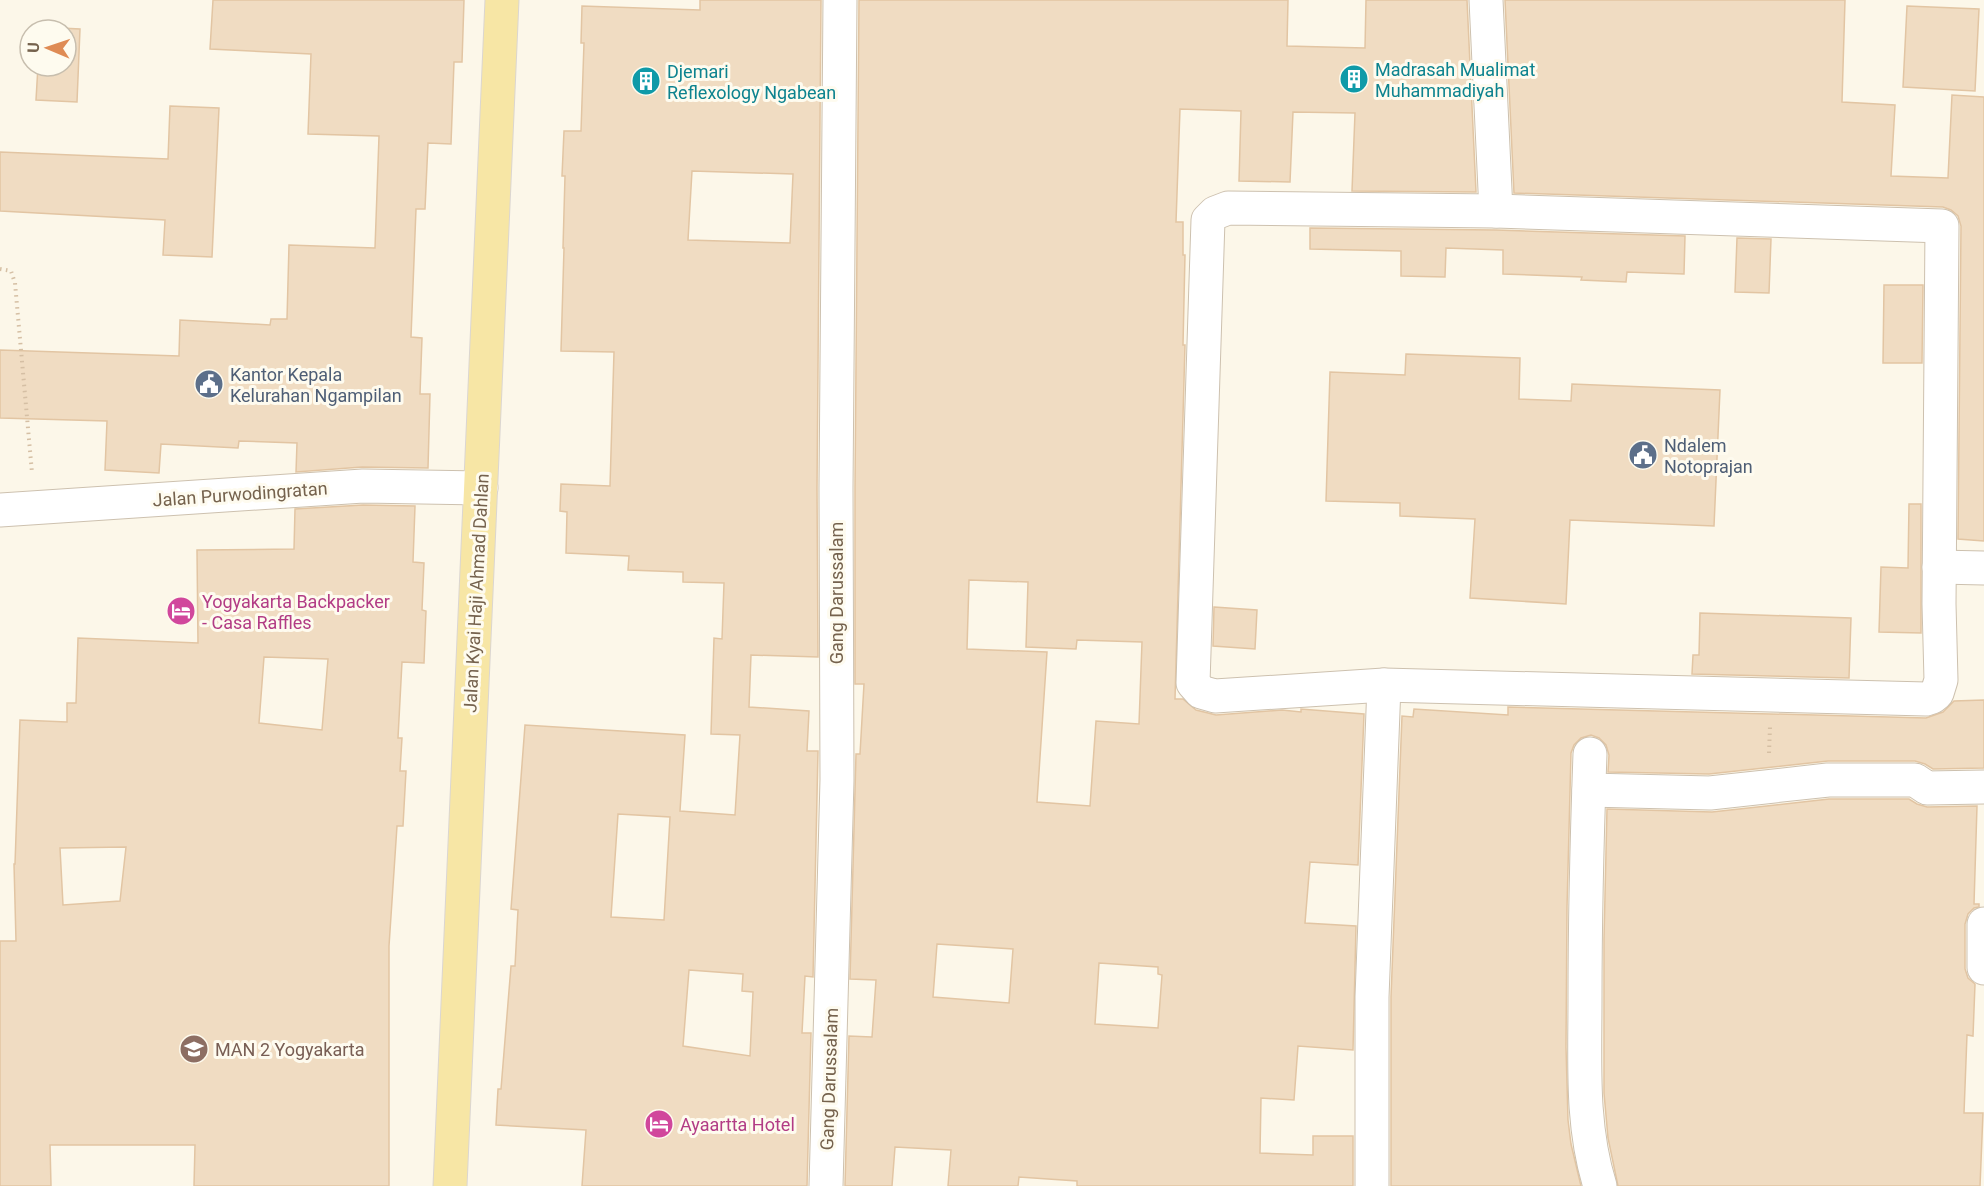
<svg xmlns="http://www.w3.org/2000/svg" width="1984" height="1186" viewBox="0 0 1984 1186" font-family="Roboto,sans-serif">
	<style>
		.building { fill: #f0dcc2; stroke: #e2c5a3; stroke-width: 1.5; fill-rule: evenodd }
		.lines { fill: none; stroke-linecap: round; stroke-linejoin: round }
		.minor-casing { stroke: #cdc1af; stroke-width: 35 }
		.primary-casing { stroke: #dbd6d1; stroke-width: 35 }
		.path { stroke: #d5bfa4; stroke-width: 4; stroke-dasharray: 1.5 4.5; stroke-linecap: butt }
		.minor { stroke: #fff; stroke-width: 33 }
		.primary { stroke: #f7e6a5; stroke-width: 33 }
		.labels { text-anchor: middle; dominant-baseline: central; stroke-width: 6; stroke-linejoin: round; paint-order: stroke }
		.culture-label { font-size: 18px; fill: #0d838f; stroke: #fefbef; text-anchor: start }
		.service-label { font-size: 18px; fill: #4e5e75; stroke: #fefbef; text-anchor: start }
		.street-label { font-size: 18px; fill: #75624d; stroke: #fefbef }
		.hotel-label { font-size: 18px; fill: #b23c85; stroke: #fefbef; text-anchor: start }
		.education-label { font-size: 18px; fill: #785e54; stroke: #fefbef; text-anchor: start }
	</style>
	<rect width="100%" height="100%" fill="#fcf7e9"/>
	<!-- building -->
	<g class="building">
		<path d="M213,0H464L462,62H454L451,144L428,143L425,209H416L411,337L422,338L420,394H430L428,468L362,467L296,472L297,443L239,441L238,448L161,444L159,473L105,470L107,421L0,418V350L179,356L180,320L270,325L271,319H287L289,245L375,248L379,136L308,134L311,54L210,49Z"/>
		<path d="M700,0H821L817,488L818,657L751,655L749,707L809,711L807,751H818L813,977L805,976L802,1033H811L807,1186H582L586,1130L496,1125L498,1089H501L511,966H515L518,910L511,909L525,725L685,735L680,811L735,815L740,735L711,734L714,638L722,639L724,583L683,582V572L628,570L629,556L566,553L567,512L560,511L561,484L610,486L614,352L561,351L564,248H563L565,176H562L564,131H581L584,43H581L582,6L700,10ZM692,171L793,174L790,243L688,240ZM618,814L670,817L664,920L611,917ZM689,970L743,974L742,991L753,992L750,1056L683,1046Z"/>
		<path d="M859,0H1288L1287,46L1365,48L1366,0H1467L1476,192L1352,191L1355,113L1293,112L1290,182L1239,181L1241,111L1180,109L1176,222H1183V255H1185L1183,345H1185L1175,699H1183L1196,710L1216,715L1282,710L1301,712V709L1364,714L1358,865L1310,862L1305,923L1356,926L1353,1050L1298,1046L1294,1100L1261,1098L1260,1153L1313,1155V1136H1353V1186H1077V1181L1019,1177L1018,1186H948L951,1150L895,1147L892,1186H845L849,1036L872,1037L876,980L850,979L856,754H860L864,684H855V488ZM969,580L1028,582L1026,647L1076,649L1077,640L1142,642L1139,724L1096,721L1090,806L1037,802L1047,652L967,649ZM937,944L1013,949L1009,1003L933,997ZM1099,963L1158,967V974L1162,975L1158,1028L1095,1024Z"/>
		<path d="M1505,0H1845L1842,102L1895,105L1891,176L1948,178L1952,95L1984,97V541L1958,539L1961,226L1958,216L1951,210L1943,207L1514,193Z"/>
		<path d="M1907,6L1979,9L1975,91L1903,87Z"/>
		<path d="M40,27L80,29L77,102L36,100L38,66H66V30H40Z"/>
		<path d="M170,106L219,108L212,257L163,255L165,220L0,211V152L168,159Z"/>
		<path d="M1310,228L1496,230L1685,236L1684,274L1627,272L1626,282L1581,280L1582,277L1503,274V250L1446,248L1445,277L1401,276V251L1310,249Z"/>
		<path d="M1737,238L1771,239L1769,293L1735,292Z"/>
		<path d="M1884,285H1923L1922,363H1883Z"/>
		<path d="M1406,354L1520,358L1519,399L1571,401L1572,384L1720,390L1714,526L1570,520L1566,604L1470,598L1475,519L1400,516V503L1326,501L1330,372L1405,375Z"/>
		<path d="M1909,504H1921V633L1879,632L1881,567L1908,568Z"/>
		<path d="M363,505L415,506L413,562L424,563L422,610L426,611L424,663L402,662L398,738H402L400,771H406L403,826H397L389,946V1186H194L195,1145H50L51,1186H0V941H16L14,864H15L20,720L67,722V703H76L78,638L198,643L197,550L294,549L295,509ZM264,657L328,659L322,730L259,723ZM126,847L120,901L63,905L60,848Z"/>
		<path d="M1214,607L1257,610L1255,649L1213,646Z"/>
		<path d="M1700,613L1851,618L1849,678L1692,674L1693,655H1699Z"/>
		<path d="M1984,700V768L1933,769L1925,764L1915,761H1828L1709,774L1608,772L1609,755L1606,745L1599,738L1591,735L1581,738L1574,745L1571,753L1567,907L1566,1047L1568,1120L1571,1144L1581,1186H1391V997L1402,716L1413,717L1414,709L1508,715V707L1926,718L1943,712L1954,701Z"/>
		<path d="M1829,799H1909L1917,804L1927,807L1977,806L1974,904H1979V907L1974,908L1968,914L1965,924V969L1968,978L1975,984L1973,1036L1967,1035L1964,1113H1983L1980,1186H1618L1608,1138L1604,1093V939L1607,809L1712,812Z"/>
	</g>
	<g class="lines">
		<!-- minor casing -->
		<g class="minor-casing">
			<g id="minor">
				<path d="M1486,0L1496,211"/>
				<path d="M1228,208L1496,211L1942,226L1939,604L1941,680L1937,693L1932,697L1926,699L1384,685L1215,696L1201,692L1193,683L1208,220L1215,213Z"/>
				<path d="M0,510L363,486L481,488"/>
				<path d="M1939,567L1984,568"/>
				<path d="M1590,754C1587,836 1585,918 1585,1000C1585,1063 1581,1126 1600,1186"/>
				<path d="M1589,790L1710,793L1828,780H1915L1927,788L1984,787"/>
				<path d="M1984,924V968"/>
				<path d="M826,1186L837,780L836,488L840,0"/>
				<path d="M1372,1186V997L1384,685"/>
			</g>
		</g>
		<!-- primary casing -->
		<g class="primary-casing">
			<path id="primary" d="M450,1186L502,0"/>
		</g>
		<!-- path -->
		<g class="path">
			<path d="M0,269L11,271L15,283L32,473"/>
			<path d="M1769,753L1770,727"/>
		</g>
		<!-- minor -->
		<use href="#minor" class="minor"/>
		<!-- primary -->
		<use href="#primary" class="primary"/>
	</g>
	<!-- icons -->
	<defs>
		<g id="building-disc" transform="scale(1.5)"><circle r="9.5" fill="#0f9aa8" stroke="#fefbef"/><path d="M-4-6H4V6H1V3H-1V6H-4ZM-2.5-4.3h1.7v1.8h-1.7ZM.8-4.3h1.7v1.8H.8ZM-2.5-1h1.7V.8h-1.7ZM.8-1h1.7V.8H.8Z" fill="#fff"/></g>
		<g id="civic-disc" transform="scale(1.5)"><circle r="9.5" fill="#5c6f8a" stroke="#fefbef"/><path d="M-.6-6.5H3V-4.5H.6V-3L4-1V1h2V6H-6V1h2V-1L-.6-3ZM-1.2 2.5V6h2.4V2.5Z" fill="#fff"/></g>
		<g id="hotel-disc" transform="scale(1.5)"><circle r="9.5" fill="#d1479c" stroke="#fefbef"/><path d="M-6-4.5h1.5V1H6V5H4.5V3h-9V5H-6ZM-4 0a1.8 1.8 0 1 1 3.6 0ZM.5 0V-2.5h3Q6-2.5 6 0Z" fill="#fff"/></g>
		<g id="school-disc" transform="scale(1.5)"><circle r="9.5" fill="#8d6e63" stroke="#fefbef"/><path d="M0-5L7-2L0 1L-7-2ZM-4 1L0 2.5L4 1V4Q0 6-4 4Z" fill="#fff"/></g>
	</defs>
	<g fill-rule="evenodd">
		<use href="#building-disc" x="1354" y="79"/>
		<use href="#building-disc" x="646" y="81"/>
		<use href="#civic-disc" x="209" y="384"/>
		<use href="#civic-disc" x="1643" y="455"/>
		<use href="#hotel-disc" x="181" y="611"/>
		<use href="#school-disc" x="194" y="1049"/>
		<use href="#hotel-disc" x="659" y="1124"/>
	</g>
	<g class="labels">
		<!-- culture labels -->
		<g class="culture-label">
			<text x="1375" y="69">Madrasah Mualimat<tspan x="1375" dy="21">Muhammadiyah</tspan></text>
			<text x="667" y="71">Djemari<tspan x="667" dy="21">Reflexology Ngabean</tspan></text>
		</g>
		<!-- service labels -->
		<g class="service-label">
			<text x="230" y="374">Kantor Kepala<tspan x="230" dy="21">Kelurahan Ngampilan</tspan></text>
			<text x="1664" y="445">Ndalem<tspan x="1664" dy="21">Notoprajan</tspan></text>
		</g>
		<!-- street labels -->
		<g class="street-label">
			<text transform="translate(240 494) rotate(-4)">Jalan Purwodingratan</text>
			<text transform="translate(476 593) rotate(-87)">Jalan Kyai Haji Ahmad Dahlan</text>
			<text transform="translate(836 593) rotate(-90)">Gang Darussalam</text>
			<text transform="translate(829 1079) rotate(-88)">Gang Darussalam</text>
		</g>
		<!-- hotel labels -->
		<g class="hotel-label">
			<text x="202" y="601">Yogyakarta Backpacker<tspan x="202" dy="21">- Casa Raffles</tspan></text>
			<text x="680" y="1124">Ayaartta Hotel</text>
		</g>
		<!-- education labels -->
		<g class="education-label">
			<text x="215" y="1049">MAN 2 Yogyakarta</text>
		</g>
	</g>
	<!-- north arrow -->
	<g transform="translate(48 48) rotate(272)"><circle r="28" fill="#fefbef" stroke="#c7beae" stroke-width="1.5"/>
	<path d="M0-4.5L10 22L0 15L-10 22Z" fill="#df8b54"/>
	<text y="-9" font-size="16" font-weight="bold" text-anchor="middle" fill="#75624d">U</text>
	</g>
</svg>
